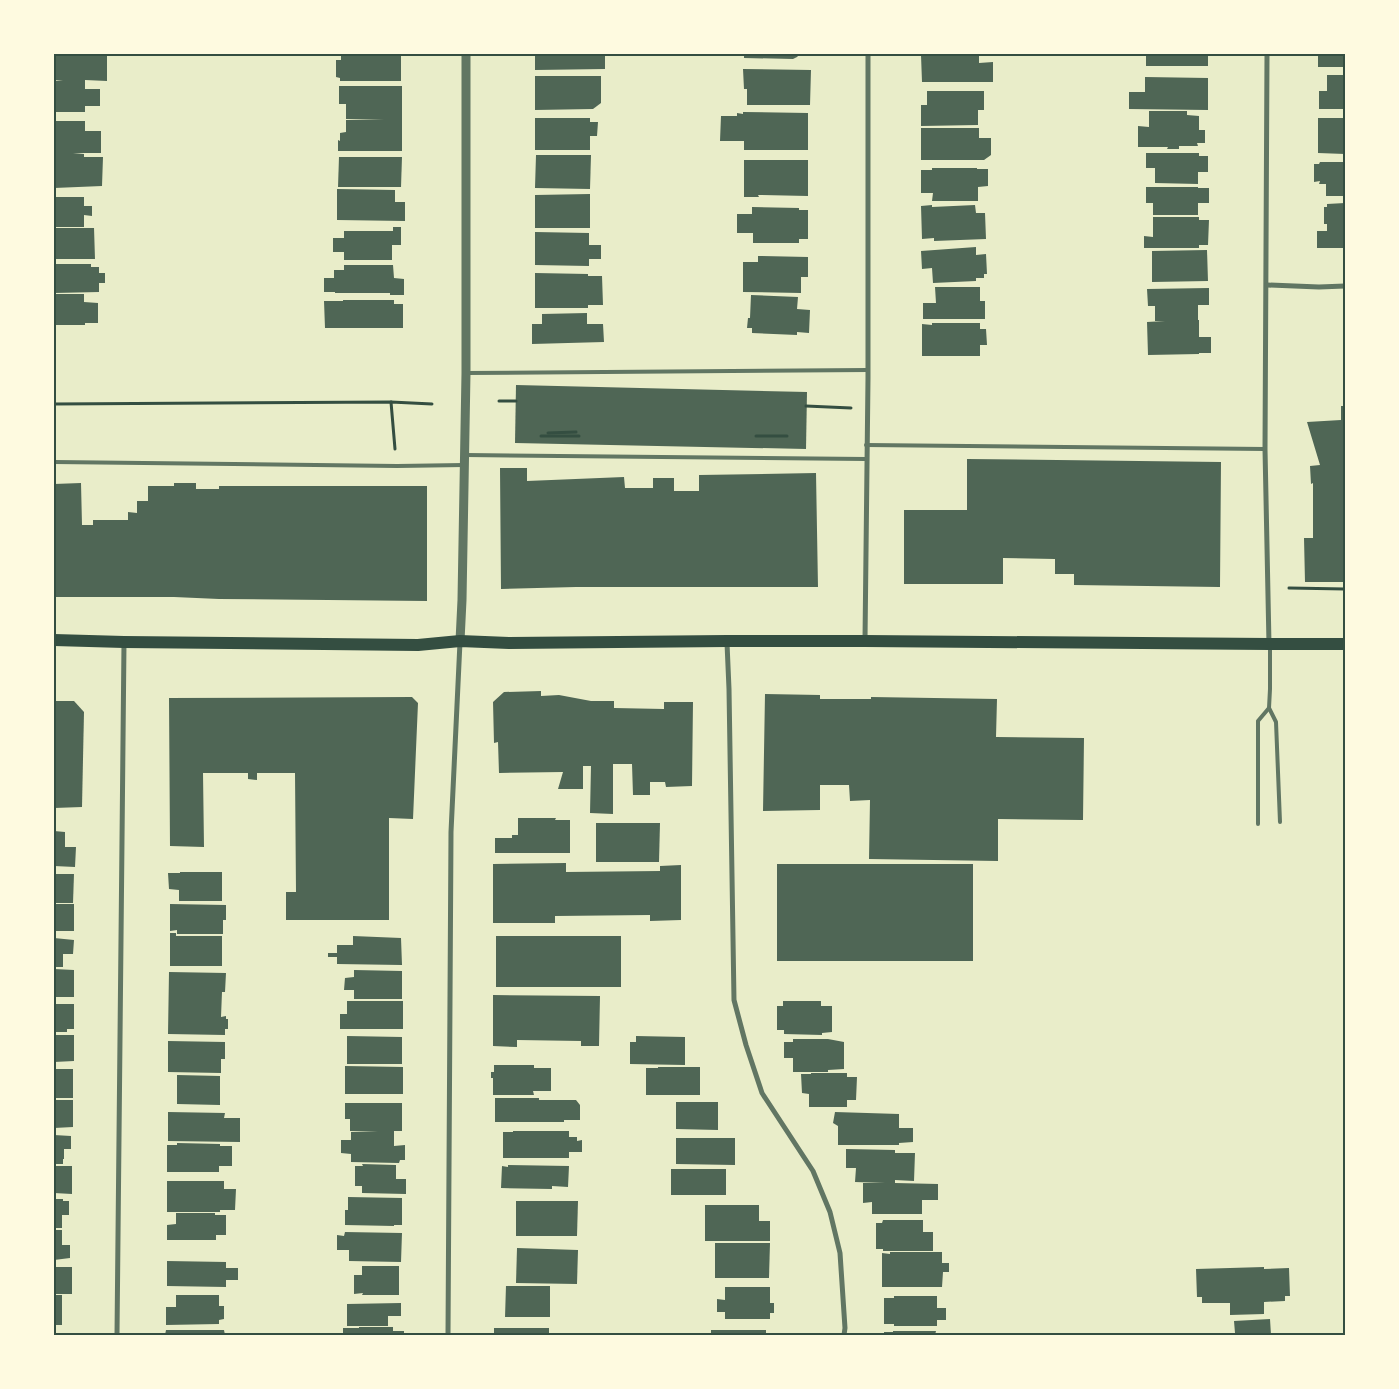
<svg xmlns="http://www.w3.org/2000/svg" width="1399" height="1389" viewBox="0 0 1399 1389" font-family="Poppins,sans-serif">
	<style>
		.building { fill: #4f6655 }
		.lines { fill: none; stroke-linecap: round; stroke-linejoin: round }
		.path { stroke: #344e41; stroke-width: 3 }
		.service { stroke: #617663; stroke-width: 4 }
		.minor { stroke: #617663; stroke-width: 5 }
		.tertiary { stroke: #617663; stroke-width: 9 }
		.primary { stroke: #344e41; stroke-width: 12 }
		.neatline { fill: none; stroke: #344e41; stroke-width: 2 }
	</style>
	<rect width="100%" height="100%" fill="#e9edc9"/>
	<!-- building -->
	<g class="building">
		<path d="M54,54H107V81L85,80V89H100V106H85V112H54V81L63,80H54Z"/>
		<path d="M341,54H401V81H340V78L336,77V60H341Z"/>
		<path d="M535,54H605V69L535,70Z"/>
		<path d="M744,54H800L797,57L793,59L744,58Z"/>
		<path d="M927,54H979V63L993,62V82H922L921,55H927Z"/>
		<rect x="1146" y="54" width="62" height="12"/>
		<rect x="1318" y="54" width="27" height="13"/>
		<path d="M743,69L811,70L810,105H747V89H744Z"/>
		<path d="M1327,75H1345V109H1319V91H1327Z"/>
		<path d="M535,76H601V103L593,109L535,110Z"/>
		<path d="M1145,77L1208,78V110L1129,109V92H1145Z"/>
		<path d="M339,86H402V151H338V140L340,141V133L346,132V120L384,119H346V104H339Z"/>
		<path d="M927,91H984V110H978V125L921,126V105H927Z"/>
		<path d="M1149,111H1187V115L1199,116V130H1205V143H1197L1198,146H1179V149H1167L1168,147H1138V126L1149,127Z"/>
		<path d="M743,112L808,113V150H744V141H720L721,116H737V113L743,114Z"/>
		<path d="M535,118H590V122H598L597,136H590V150H535Z"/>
		<path d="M1318,118H1345V154L1318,153Z"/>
		<path d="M54,121H85V131H101V153H73L84,154V157H103L102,186L54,188Z"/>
		<path d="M921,128H979V138H991V155L984,160H921Z"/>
		<path d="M1146,153H1199V156H1208V172H1198V184L1155,183V168H1146Z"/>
		<path d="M536,155H591L590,189L535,188Z"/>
		<path d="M339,157H402L401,187H338Z"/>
		<path d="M744,160H808V196L758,195L759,197H744Z"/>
		<path d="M1320,162H1345V196H1326V184H1319L1320,181L1314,182V164H1319Z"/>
		<path d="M932,168H977V169H988V186L978,187V201H932L933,193H921V170H932Z"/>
		<path d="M1146,187H1198V188H1209V203H1198V215H1153V203H1146Z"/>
		<path d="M337,189L395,190V202H405V221L337,220Z"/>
		<path d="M590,194V228H535V195Z"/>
		<path d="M54,197H84V206H92V216L84,215V227H54Z"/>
		<path d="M1345,203V248H1317V231H1327V224H1324V207H1327V204Z"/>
		<path d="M932,205V207L975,205L976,213H985L986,239L934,241V238L922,239L921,206Z"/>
		<path d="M752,207L799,208V210H808V239H799V243H753V233H737V214H752Z"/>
		<path d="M1153,217H1199V220H1209L1208,245H1199V248H1144V236L1153,237Z"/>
		<path d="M393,227H401V245H392V260H344V252H333V238H344V231H393Z"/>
		<path d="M54,228H94L95,259H54Z"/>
		<path d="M535,232L589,233V245H601V259H589V266L535,265Z"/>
		<path d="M976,247V255L986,254L987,274H984V278H976V281L933,283L932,268L922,269L921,251Z"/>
		<path d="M1207,250L1208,281L1152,282V251Z"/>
		<path d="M758,256L808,257V277H801V293L743,292V262H758Z"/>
		<path d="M54,264H91V267H99V273H105V283H99V292L54,293Z"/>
		<path d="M344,265H393L394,278L404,279V295H390V293H335V292H324V278H334V270H344Z"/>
		<path d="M535,273L588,274V276H602L603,305H588V308H535Z"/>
		<path d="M935,287H980V301H985V319H923V303H936Z"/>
		<path d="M1209,288V305H1198V320H1199V337H1211V353H1199V354L1148,355L1147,322L1165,321H1155V306H1148L1147,289Z"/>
		<path d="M54,294H84V302L98,303V323H85V325H54Z"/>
		<path d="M751,295L798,297L797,309L810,310L809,333L797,332V335L752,333V328H747L748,318H750Z"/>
		<path d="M343,300H394V304H403V328H325L324,301H343Z"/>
		<path d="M587,313V324H603L604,342L532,344V324H542V314Z"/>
		<path d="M932,323H980V329H986L987,345H980V356H922V324L932,325Z"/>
		<path d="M516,385L807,392L806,449L515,443Z"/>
		<path d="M1341,406H1345V582H1305L1304,538H1313V483L1311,484L1310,466L1320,465L1307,422L1341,420Z"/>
		<path d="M967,459L1221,462L1220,587L1074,585V574H1055V559L1003,558V584H904V510H967Z"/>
		<path d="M500,468H527V481L624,477L625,488H653V478H674V491H699V475L816,473L818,587H576L501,589Z"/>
		<path d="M81,483L82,525H93V520H128V512L137,513V501H148V486H174V483H196V489H219V486H427V601L219,599L174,597H54V484Z"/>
		<path d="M541,691V696L559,695L591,701H614V708L664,709V702H693L692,786L666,787L665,782H650V795H633L632,764H613V814L590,813L591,766H583V789H558L563,772L499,773L498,742L494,743L493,702L504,692Z"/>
		<path d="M765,694L820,695V699H871V697L997,699L996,737L1084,738L1083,820L998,819V861L869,859L870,800L850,801L849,785H820V810L763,811Z"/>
		<path d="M412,697L418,703L413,819L389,818V920H286V892H296L295,773H257V780L248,779V773H203L204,847L170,846L169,698Z"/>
		<path d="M54,701H74L84,712L82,807L54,808Z"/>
		<path d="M518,818H556L555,820H570V853H495V838H512V835H518Z"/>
		<path d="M596,823H660L659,862H596Z"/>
		<path d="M54,831L65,832V847H76L75,867L54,866Z"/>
		<path d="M566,863V872L660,871V866L681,865V920L650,921V915L555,916V923H493V864Z"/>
		<rect x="777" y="864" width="196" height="97"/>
		<path d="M180,872H222V901H179V890L169,889L168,873H180Z"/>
		<path d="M54,874H74L73,903H54Z"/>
		<rect x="54" y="904" width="20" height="27"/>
		<path d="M170,904L226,905V920H223V934H177V930L170,931Z"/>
		<path d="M170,933H176V936H222V966H170Z"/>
		<path d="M353,936L401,938L402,965L337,964V957H328V953H337V945H353Z"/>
		<rect x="496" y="936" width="125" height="51"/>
		<path d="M54,938L74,940L73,954H63V967H54Z"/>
		<path d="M54,969L74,970V997H54Z"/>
		<path d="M354,970L402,971V999H354V990H344L345,978L354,977Z"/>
		<path d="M169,972L226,973L225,992H222L221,1017L226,1016V1019H228V1029H225V1035L168,1034Z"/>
		<path d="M493,995L600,996L599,1046H581V1041L517,1040V1047L493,1046Z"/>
		<path d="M347,1001H403V1029H340V1014H347Z"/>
		<path d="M783,1001H821V1006H832V1032L822,1033V1035L784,1034V1030H777V1006H783Z"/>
		<path d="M54,1004H74V1029H67V1032H54Z"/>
		<path d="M54,1035H74V1061L54,1062Z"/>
		<path d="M347,1036L402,1037V1064H347Z"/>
		<path d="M636,1036L685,1037V1065L630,1064V1042H636Z"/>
		<path d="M793,1039H828L844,1042V1069L828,1070V1072H793V1058H784V1042H793Z"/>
		<path d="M168,1041L225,1042V1059H221V1073L168,1072Z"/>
		<path d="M494,1065H534V1068H551V1091H533L534,1095H493V1078H491V1072H494Z"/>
		<path d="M345,1066L403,1067V1094H345Z"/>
		<path d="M658,1067H700V1095H646V1068H658Z"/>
		<rect x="54" y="1069" width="19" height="29"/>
		<path d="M811,1073H847V1077H857L856,1100H847V1107H809V1094L802,1093L801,1074H811Z"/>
		<path d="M177,1075L220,1076V1105L177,1104Z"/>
		<path d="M495,1098H539V1100H576L580,1105V1120H564V1122H495Z"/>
		<path d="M54,1100H73V1127L54,1128Z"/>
		<path d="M676,1102H718V1130L676,1129Z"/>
		<path d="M345,1103H402V1131H394V1146L405,1145V1160H400L399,1163L351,1162V1154L341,1153V1140H351V1132H378L350,1131V1119H345Z"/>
		<path d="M168,1112L225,1113L224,1118H240V1142L168,1141Z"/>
		<path d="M835,1112L899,1114V1128H913V1142L899,1143V1145H838V1126L833,1123Z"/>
		<path d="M513,1131H569V1137H577V1141L582,1140V1152H569V1158H503V1132H513Z"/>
		<path d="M54,1135L71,1136V1149H64V1159H63V1164H54Z"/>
		<path d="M676,1138H735V1165L676,1164Z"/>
		<path d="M177,1143L220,1144V1146H232V1166H219V1172H167V1145H177Z"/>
		<path d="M846,1149L895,1150V1153H915L914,1181L895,1180V1183L938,1184V1200H922V1214H872V1202L863,1203V1183H885L855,1182L856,1168H846Z"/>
		<path d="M362,1164L396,1165V1179H406V1194L362,1193V1186H355V1166H363Z"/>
		<path d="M508,1165L569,1166L568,1187L552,1186V1189L501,1188L502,1166L508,1167Z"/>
		<path d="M54,1166H72V1194L54,1193Z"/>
		<rect x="671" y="1169" width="55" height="26"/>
		<path d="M167,1181H224V1189H236L235,1210H220V1212H167Z"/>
		<path d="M348,1197L402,1198V1225H394V1226L345,1225V1210H348Z"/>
		<path d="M54,1199H63V1201H69V1215H62V1228H54Z"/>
		<path d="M516,1201H578L577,1236H516Z"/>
		<path d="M705,1205H759V1221H770V1241H705Z"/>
		<path d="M176,1213H215V1215H226V1235H216V1240H167V1225L176,1224Z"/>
		<path d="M883,1220H923V1232H933V1251H883V1249H876V1223H882Z"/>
		<path d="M54,1230H62V1245H70V1258L54,1260Z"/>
		<path d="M345,1232L402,1233L401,1262L349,1261V1250H337V1235L344,1236Z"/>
		<path d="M715,1243H770L769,1278H715Z"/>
		<path d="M517,1248L578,1250L577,1284L516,1283Z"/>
		<path d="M890,1252H942V1263H949V1272H943L942,1287H882V1253L890,1254Z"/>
		<path d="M167,1261L226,1262V1268H238V1280H226V1287L167,1286Z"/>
		<path d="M362,1266H399V1295H362L363,1293L354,1294V1275H362Z"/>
		<rect x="54" y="1267" width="18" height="27"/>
		<path d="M1264,1267V1269L1289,1268L1290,1296H1285V1301L1264,1302V1314L1230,1315V1303H1202V1297H1197L1196,1269Z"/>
		<path d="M506,1286H550V1317H505Z"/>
		<path d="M725,1287H770V1303H774V1313H770V1319H725V1312H717V1299L725,1300Z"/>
		<rect x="54" y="1295" width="8" height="30"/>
		<path d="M176,1295H219V1306H224V1319L219,1320V1324L166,1325V1307H176Z"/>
		<path d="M894,1296H937V1308H946V1320H937V1326H894V1324H884V1298H894Z"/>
		<path d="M401,1303V1316H388V1326H347V1304Z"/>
		<path d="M1270,1319L1271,1335H1231V1333H1235L1234,1321Z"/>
		<path d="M359,1327H393V1331H404V1335H343V1328H359Z"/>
		<rect x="494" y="1328" width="55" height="7"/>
		<path d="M166,1330H224L225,1335H165Z"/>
		<rect x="711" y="1330" width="55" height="5"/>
		<path d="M893,1331H936L935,1335H884V1332H893Z"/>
	</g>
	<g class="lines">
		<!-- path -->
		<g class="path">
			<path d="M499,401H516"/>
			<path d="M391,402L395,449"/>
			<path d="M54,404L391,402L432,404"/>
			<path d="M806,406L851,408"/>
			<path d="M548,433L576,432"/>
			<path d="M541,436H579"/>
			<path d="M756,436H787"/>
			<path d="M1289,588L1345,589"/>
		</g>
		<!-- service -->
		<g class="service">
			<path d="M466,373L868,370"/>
			<path d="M866,445L1265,449"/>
			<path d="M466,455L866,459"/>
			<path d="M54,462L397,466L464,465"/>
			<path d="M1270,647V689L1269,708L1276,722L1280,822"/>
			<path d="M1258,824V721L1269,708"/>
		</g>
		<!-- minor -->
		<g class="minor">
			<path d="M1267,54L1265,449L1269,644"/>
			<path d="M1267,285L1319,287L1345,286"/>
			<path d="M865,640L868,378V54"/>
			<path d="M727,643L729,689L734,1000L746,1045L762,1093L813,1171L830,1212L840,1253L845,1328L844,1335"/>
			<path d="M117,1335L124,643"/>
			<path d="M448,1335L451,832L460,642"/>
		</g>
		<!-- tertiary -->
		<path class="tertiary" d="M460,641L462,600L466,373V54"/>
		<!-- primary -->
		<path class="primary" d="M54,640L124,642L418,645L460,641L509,643L727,641H865L1269,644H1345"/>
	</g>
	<!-- border -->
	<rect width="1399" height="1389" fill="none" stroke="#fefae0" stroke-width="110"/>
	<rect x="55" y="55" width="1289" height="1279" class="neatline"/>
</svg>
